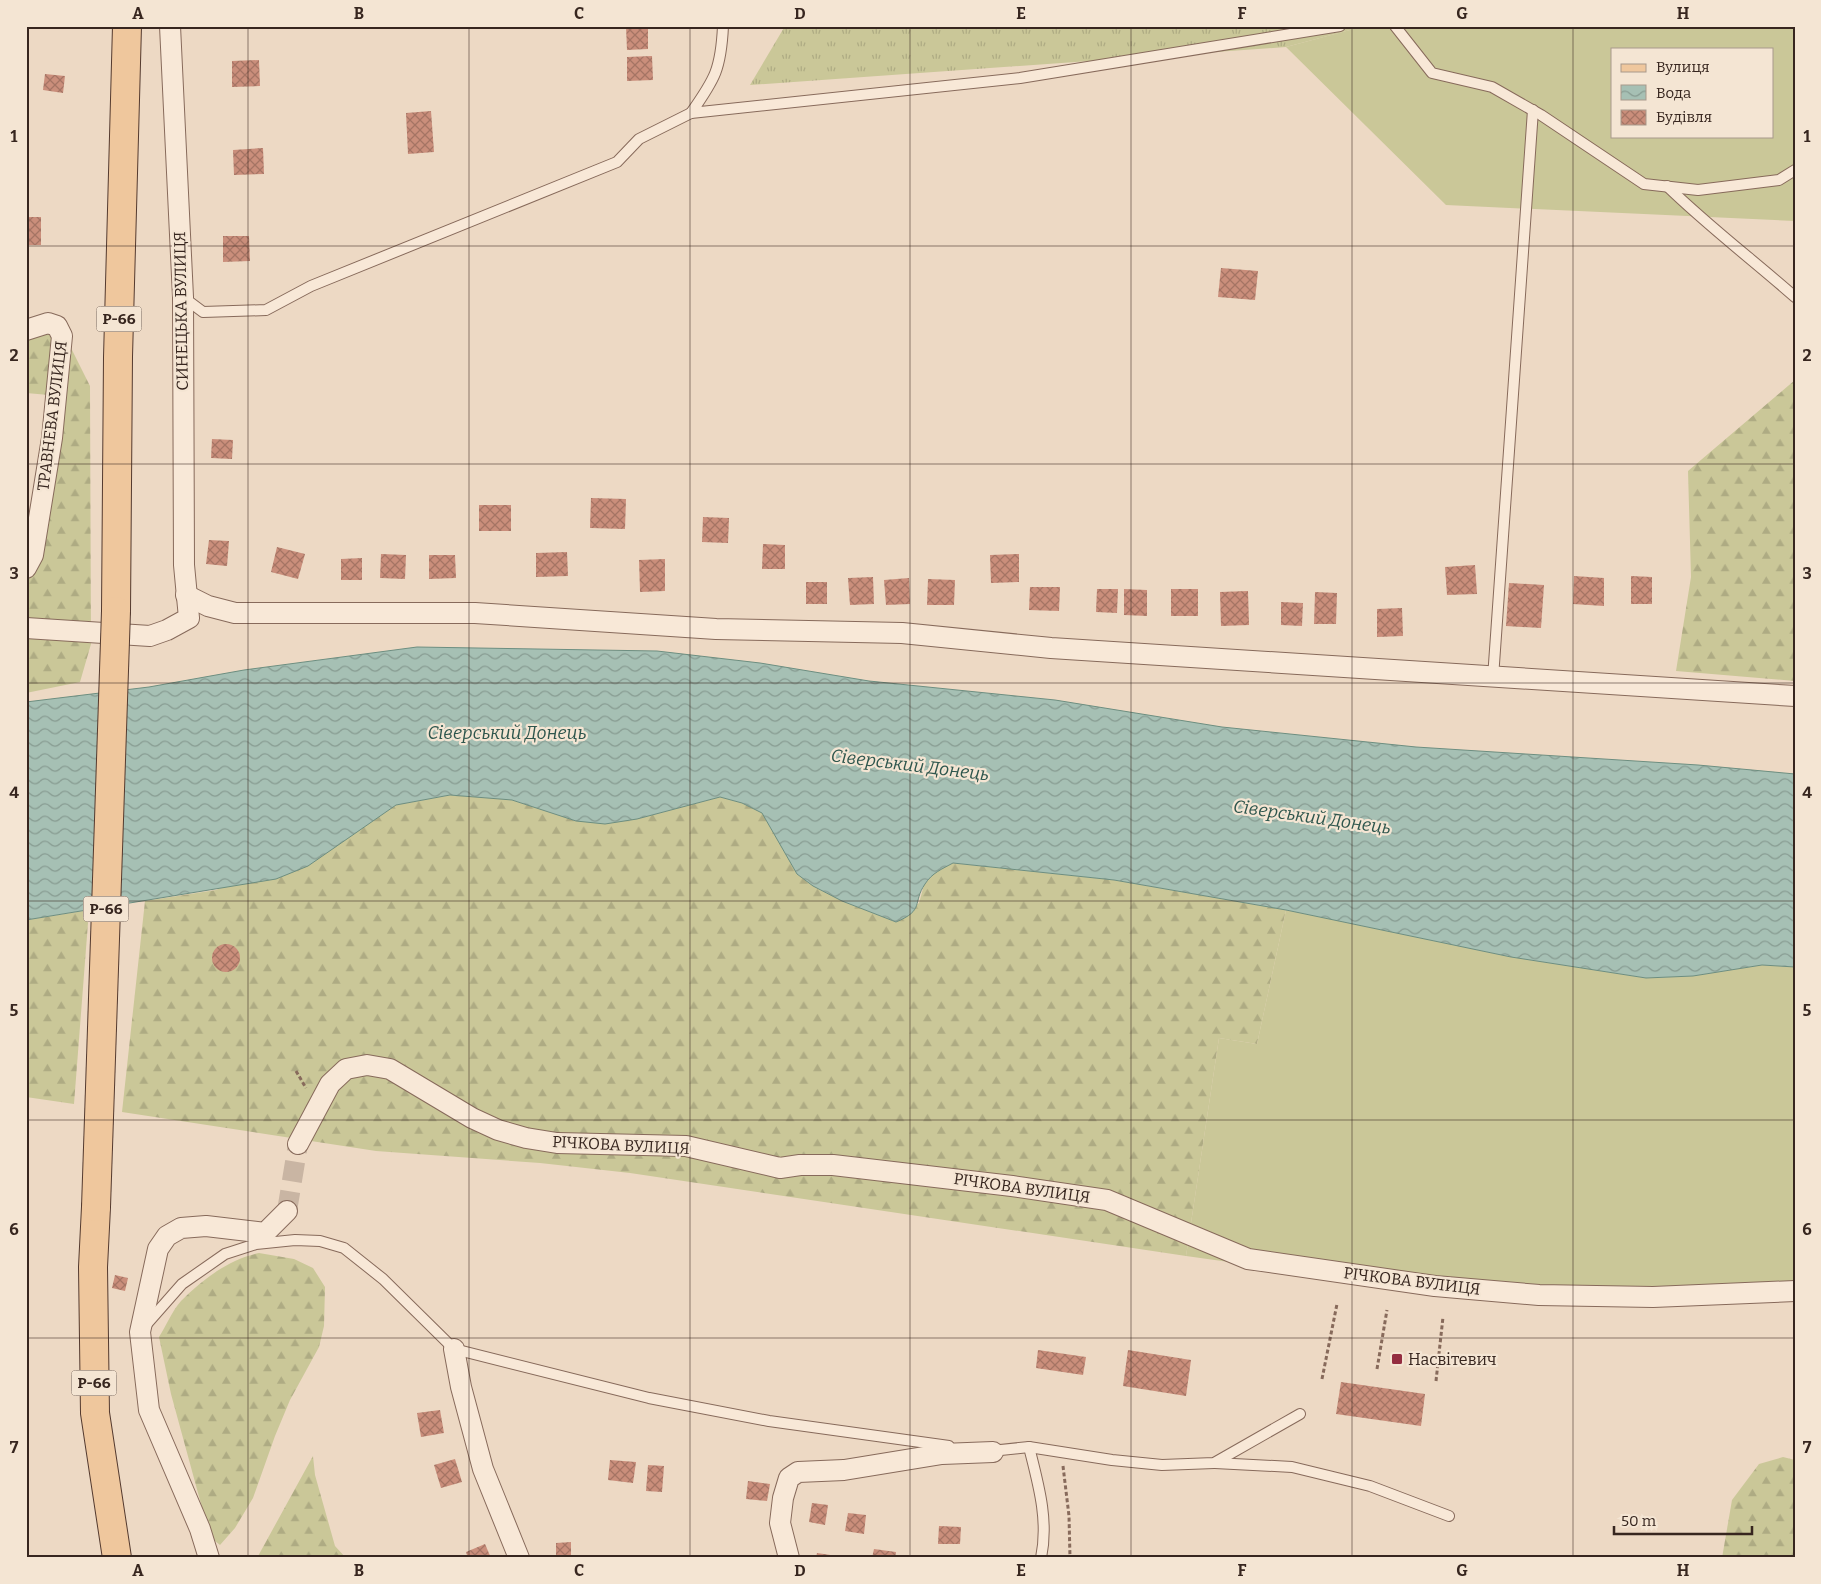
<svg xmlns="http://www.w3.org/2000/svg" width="1821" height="1584" viewBox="0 0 1821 1584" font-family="Bitter,serif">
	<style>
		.grass { fill: url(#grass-tufts) }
		.forest { fill: url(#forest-firs) }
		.garden { fill: #cac798; fill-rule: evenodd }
		.water { fill: url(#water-waves); stroke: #6d8e80 }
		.building { fill: url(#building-cross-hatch) }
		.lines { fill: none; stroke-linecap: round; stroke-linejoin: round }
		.minor-tunnel { stroke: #c9b5a3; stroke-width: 20; stroke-dasharray: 20 10; stroke-linecap: butt }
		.service-casing { stroke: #876a5b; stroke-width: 12 }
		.minor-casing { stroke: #876a5b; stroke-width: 22 }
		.primary-casing { stroke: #543a2f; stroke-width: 30 }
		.path { stroke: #876a5b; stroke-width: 3; stroke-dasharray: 4 2.5; stroke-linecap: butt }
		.service { stroke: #f8e8d7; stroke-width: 10 }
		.minor { stroke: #f8e8d7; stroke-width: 20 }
		.primary { stroke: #efc79d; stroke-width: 28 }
		.primary-bridge-casing { stroke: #543a2f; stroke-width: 30; stroke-linecap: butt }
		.primary-bridge { stroke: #efc79d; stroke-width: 28 }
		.grid { fill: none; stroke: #37261f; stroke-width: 1; stroke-opacity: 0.55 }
		.poi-dot { fill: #942d40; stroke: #f4e5d3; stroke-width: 2 }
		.labels { text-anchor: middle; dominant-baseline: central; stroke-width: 4.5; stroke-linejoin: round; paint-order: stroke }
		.shield { fill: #f4e5d3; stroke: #705f55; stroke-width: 1 }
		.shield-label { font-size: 15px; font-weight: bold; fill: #37261f }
		.street-label { font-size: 16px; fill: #37261f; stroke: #f4e5d3 }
		.poi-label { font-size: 16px; fill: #37261f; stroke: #f4e5d3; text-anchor: start }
		.water-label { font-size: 18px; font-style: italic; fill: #2e564d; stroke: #f4e5d3 }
		.neatline { fill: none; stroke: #37261f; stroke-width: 2 }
		.grid-label { font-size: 16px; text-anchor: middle; font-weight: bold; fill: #37261f }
	</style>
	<defs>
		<pattern id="grass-tufts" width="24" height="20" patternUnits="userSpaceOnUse" patternTransform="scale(1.25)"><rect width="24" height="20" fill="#cac798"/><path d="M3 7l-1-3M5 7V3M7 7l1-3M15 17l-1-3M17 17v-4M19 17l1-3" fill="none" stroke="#aeab83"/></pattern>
		<pattern id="forest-firs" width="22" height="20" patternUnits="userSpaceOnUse" patternTransform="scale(1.25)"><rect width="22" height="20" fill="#cac798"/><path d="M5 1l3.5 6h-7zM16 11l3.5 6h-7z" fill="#aeab83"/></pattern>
		<pattern id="water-waves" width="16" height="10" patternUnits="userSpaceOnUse" patternTransform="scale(1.25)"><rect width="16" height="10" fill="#a6c0b4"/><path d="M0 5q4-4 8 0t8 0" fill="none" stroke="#889c92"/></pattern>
		<pattern id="building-cross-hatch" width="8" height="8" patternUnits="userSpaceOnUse" patternTransform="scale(1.25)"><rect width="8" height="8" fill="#ca8e7b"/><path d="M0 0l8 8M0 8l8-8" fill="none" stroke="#a57464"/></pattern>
	</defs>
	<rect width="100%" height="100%" fill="#edd9c4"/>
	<!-- grass -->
	<path class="grass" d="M785,26H1365L1286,47L750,85Z"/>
	<!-- forest -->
	<g class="forest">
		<path d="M61,328L90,386L91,644L80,682L26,693V577L49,395L26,393V339Z"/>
		<path d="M1795,380V681L1676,671L1691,577L1688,471Z"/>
		<path d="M451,795L512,800L576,821L637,819L720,797L742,803L763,813L797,874L813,886L842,901L896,922L919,903L924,885L935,872L953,863L1114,880L1286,910L1257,1044L1219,1038L1186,1256L630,1173L540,1163L376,1151L122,1112L145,901L216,890L362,828L396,805Z"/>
		<path d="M89,910L74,1104L26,1097V920Z"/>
		<path d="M259,1253L294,1259L313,1268L325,1287L324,1326L319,1347L290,1400L275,1436L253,1498L235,1528L220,1545L210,1537L171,1394L159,1337C166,1326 172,1311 181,1301C203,1279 229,1259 259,1253Z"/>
		<path d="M313,1456L315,1475L335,1546L346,1558H257Z"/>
		<path d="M1783,1457L1795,1460V1558H1722L1732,1500L1759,1464Z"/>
	</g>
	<!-- garden -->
	<g class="garden">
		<path d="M1365,26H1795V221L1446,205L1286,47ZM1612,49H1772V136H1612Z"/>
		<path d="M1286,910L1511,957L1646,978L1693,976L1762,965L1795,967V1297L1365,1281L1186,1256L1219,1038L1257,1044Z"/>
	</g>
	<!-- water -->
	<path class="water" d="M417,647L657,651L760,663L869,681L1055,700L1222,727L1416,747L1698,765L1795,774V967L1762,965L1693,976L1646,978L1511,957L1286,910L1114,880L953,863C942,869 932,873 925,884C912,903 925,910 896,922L842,901L813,886L797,874L762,813L742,803L720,797L637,819L605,824L576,821L512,800L450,795L396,805L308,866L276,879L26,920V702L149,687L244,670Z"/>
	<!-- building -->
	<g class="building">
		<path d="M626,26H648V49L627,50Z"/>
		<path d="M652,56L653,80L627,81V57Z"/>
		<path d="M259,60L260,86L232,87V61Z"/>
		<path d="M45,74L65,76L63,93L43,90Z"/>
		<path d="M431,111L434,152L408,154L406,113Z"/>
		<path d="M263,148L264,174L234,175L233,150Z"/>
		<rect x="26" y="217" width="15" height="28"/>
		<path d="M223,236H249L250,261L223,262Z"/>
		<path d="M1221,268L1258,271L1255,300L1218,297Z"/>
		<path d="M212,439L233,440L232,459L211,458Z"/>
		<path d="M591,498L626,499L625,529L590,528Z"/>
		<rect x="479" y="505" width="32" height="26"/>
		<path d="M703,517L729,518L728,543L702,542Z"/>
		<path d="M209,540L229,541L227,566L206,564Z"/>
		<path d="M763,544L785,545V569H762Z"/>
		<path d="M277,547L305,554L298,579L271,572Z"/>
		<path d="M567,552L568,576L536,577V553Z"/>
		<path d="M381,554L406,555L405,579L380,578Z"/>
		<path d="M1019,554V582L991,583L990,555Z"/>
		<path d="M429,555H455L456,578L429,579Z"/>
		<path d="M362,558V580H341V559Z"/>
		<path d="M665,559V591L640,592L639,560Z"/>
		<path d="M1475,565L1477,594L1447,595L1445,567Z"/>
		<path d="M1574,576L1604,578V606L1573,604Z"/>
		<path d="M1631,576L1652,577V604H1631Z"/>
		<path d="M873,577L874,604L850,605L848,578Z"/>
		<path d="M909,578L910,604L886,605L884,580Z"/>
		<path d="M928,579L955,580L954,605H927Z"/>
		<rect x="806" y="582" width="21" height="22"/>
		<path d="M1509,583L1544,585L1541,628L1506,626Z"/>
		<path d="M1030,587H1060L1059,611L1029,610Z"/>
		<path d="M1097,589H1118L1117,613L1096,612Z"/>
		<path d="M1124,589L1147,590V616L1124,615Z"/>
		<rect x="1171" y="589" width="27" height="27"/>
		<path d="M1248,591L1249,625L1221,626L1220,592Z"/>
		<path d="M1315,592L1337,593L1336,624H1314Z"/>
		<path d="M1281,602L1303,603L1302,626L1281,625Z"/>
		<path d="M1402,608L1403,636L1377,637V609Z"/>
		<circle cx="226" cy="958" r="14"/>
		<path d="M115,1275L128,1278L125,1291L112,1288Z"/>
		<path d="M1038,1350L1086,1357L1083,1375L1036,1368Z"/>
		<path d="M1128,1350L1191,1360L1186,1396L1123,1386Z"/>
		<path d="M1341,1382L1425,1394L1421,1426L1336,1414Z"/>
		<path d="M440,1410L444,1433L421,1437L417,1413Z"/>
		<path d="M455,1459L462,1482L441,1488L434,1465Z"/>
		<path d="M610,1460L636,1462L633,1483L608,1480Z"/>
		<path d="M648,1465L664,1466L662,1492L646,1491Z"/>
		<path d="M748,1481L770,1484L767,1501L746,1499Z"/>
		<path d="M812,1503L828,1505L825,1525L809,1522Z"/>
		<path d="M848,1513L866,1515L864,1534L845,1531Z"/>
		<path d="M939,1526L961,1527L960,1544H938Z"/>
		<path d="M571,1542V1558H556V1543Z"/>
		<path d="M485,1544L491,1558H468L466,1552Z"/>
		<path d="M874,1549L896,1552L895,1558H872Z"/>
		<path d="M817,1553L837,1556V1558H816Z"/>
	</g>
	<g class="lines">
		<!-- minor-tunnel -->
		<path class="minor-tunnel" d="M287,1211L298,1144"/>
		<!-- service casing -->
		<g class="service-casing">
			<g id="service">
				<path d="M723,26C721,69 715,79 691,113L1020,78L1340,26"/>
				<path d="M1395,26L1432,73L1492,87L1541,115L1644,184L1698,190L1779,180L1795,170"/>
				<path d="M1667,186C1708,226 1753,260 1795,297"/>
				<path d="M183,297L203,312L266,310L311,286L617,162L639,139L691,113"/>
				<path d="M1493,678L1533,110"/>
				<path d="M145,1326L182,1284L225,1254L256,1244L295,1240L320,1241L344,1248L383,1279L454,1349L649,1398L769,1421L949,1446"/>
				<path d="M1029,1447C1038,1483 1049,1520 1041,1558"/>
				<path d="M991,1451L1029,1447L1112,1460L1162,1465L1214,1463L1300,1414"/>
				<path d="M1215,1463L1292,1467L1370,1486L1449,1516"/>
			</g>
		</g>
		<!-- minor casing -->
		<g class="minor-casing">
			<g id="minor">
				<path d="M26,330L48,323L57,326L62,336L52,438L33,555L26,568"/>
				<path d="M186,595L208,606L235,613H475L716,629L902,633L1051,648L1795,696"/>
				<path d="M26,628L150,636L167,630L189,618L184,565L183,297L170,26"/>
				<path d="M298,1144L330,1084L346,1069L367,1065L390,1069L472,1118L498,1130L526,1138L557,1143L686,1146L780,1168L800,1165H833L1012,1186L1107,1200L1248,1259L1435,1286L1539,1295L1653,1297L1795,1291"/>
				<path d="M454,1349L461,1387L483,1469L519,1558"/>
				<path d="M209,1558L200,1529L149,1410L140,1332L158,1249L167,1236L181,1228L206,1226L265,1233L287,1211"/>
				<path d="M789,1558L780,1523L783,1498L789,1478L798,1472L844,1470L942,1454L993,1452"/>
			</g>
		</g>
		<!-- primary casing -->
		<g class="primary-casing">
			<g id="primary">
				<path d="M116,611L118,357L127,26"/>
				<path d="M96,1207L93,1267L95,1413L117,1558"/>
			</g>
		</g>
		<!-- path -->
		<g class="path">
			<path d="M296,1071L306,1088"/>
			<path d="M1377,1369L1387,1310"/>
			<path d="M1322,1379L1337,1304"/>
			<path d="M1436,1381L1443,1317"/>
			<path d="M1063,1466L1069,1516L1070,1558"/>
		</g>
		<!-- service -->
		<use href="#service" class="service"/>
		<!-- minor -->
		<use href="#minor" class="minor"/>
		<!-- primary -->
		<use href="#primary" class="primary"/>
		<!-- primary-bridge casing -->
		<g class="primary-bridge-casing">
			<path id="primary-bridge" d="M96,1207L116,611"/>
		</g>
		<!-- primary-bridge -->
		<use href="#primary-bridge" class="primary-bridge"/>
	</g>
	<!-- grid -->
	<path class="grid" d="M248,26V1558M469,26V1558M690,26V1558M910,26V1558M1131,26V1558M1352,26V1558M1573,26V1558M26,246H1795M26,464H1795M26,683H1795M26,901H1795M26,1120H1795M26,1338H1795"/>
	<!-- markers -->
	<rect class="poi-dot" x="1391" y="1353" width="12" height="12" rx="2.5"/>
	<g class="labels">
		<!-- shield labels -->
		<g class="shield">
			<rect x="96.5" y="306.5" width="45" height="25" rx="4"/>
			<rect x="83.5" y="896.5" width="45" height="25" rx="4"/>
			<rect x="71.5" y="1370.5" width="45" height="25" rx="4"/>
		</g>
		<g class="shield-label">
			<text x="119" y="319">Р-66</text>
			<text x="106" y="909">Р-66</text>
			<text x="94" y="1383">Р-66</text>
		</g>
		<!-- street labels -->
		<g class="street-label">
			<text transform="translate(181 311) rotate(-91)">СИНЕЦЬКА ВУЛИЦЯ</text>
			<text transform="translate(52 416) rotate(-83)">ТРАВНЕВА ВУЛИЦЯ</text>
			<text transform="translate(621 1145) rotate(3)">РІЧКОВА ВУЛИЦЯ</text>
			<text transform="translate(1022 1188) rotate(8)">РІЧКОВА ВУЛИЦЯ</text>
			<text transform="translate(1412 1281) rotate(7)">РІЧКОВА ВУЛИЦЯ</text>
		</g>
		<!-- poi labels -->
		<g class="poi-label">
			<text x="1408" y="1359">Насвітевич</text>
		</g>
		<!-- water labels -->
		<g class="water-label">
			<text x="507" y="733">Сіверський Донець</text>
			<text transform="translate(910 765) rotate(7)">Сіверський Донець</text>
			<text transform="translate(1312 817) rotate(8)">Сіверський Донець</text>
		</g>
	</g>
	<!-- border -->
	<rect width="1821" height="1584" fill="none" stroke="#f4e5d3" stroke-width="55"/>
	<!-- legend -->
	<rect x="1611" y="48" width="162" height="90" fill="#f4e5d3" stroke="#a8998b"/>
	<rect x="1621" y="64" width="25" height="8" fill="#efc79d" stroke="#a8998b"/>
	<text x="1656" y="72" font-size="15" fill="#37261f">Вулиця</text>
	<rect x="1621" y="85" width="25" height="15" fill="url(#water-waves)" stroke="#a8998b"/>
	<text x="1656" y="98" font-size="15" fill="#37261f">Вода</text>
	<rect x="1621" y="110" width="25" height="15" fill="url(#building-cross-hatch)" stroke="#a8998b"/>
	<text x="1656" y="122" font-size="15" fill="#37261f">Будівля</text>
	<!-- scale -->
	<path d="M1614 1526v8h138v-8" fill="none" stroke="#37261f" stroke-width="2.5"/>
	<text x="1621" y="1526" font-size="15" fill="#37261f" stroke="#f4e5d3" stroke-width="4" paint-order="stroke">50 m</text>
	<rect x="28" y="28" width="1766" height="1528" class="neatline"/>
	<g class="grid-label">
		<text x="138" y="19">A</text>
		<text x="359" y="19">B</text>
		<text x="579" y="19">C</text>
		<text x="800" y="19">D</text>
		<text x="1021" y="19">E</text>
		<text x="1242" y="19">F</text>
		<text x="1462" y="19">G</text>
		<text x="1683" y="19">H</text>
		<text x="14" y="142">1</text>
		<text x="1807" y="142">1</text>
		<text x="14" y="361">2</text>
		<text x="1807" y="361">2</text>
		<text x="14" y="579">3</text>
		<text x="1807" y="579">3</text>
		<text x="14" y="798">4</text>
		<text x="1807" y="798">4</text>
		<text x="14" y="1016">5</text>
		<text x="1807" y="1016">5</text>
		<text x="14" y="1235">6</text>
		<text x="1807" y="1235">6</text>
		<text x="14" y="1453">7</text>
		<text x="1807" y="1453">7</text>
		<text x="138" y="1576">A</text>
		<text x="359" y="1576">B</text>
		<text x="579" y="1576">C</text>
		<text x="800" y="1576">D</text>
		<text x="1021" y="1576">E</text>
		<text x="1242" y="1576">F</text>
		<text x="1462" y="1576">G</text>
		<text x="1683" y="1576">H</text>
	</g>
</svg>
